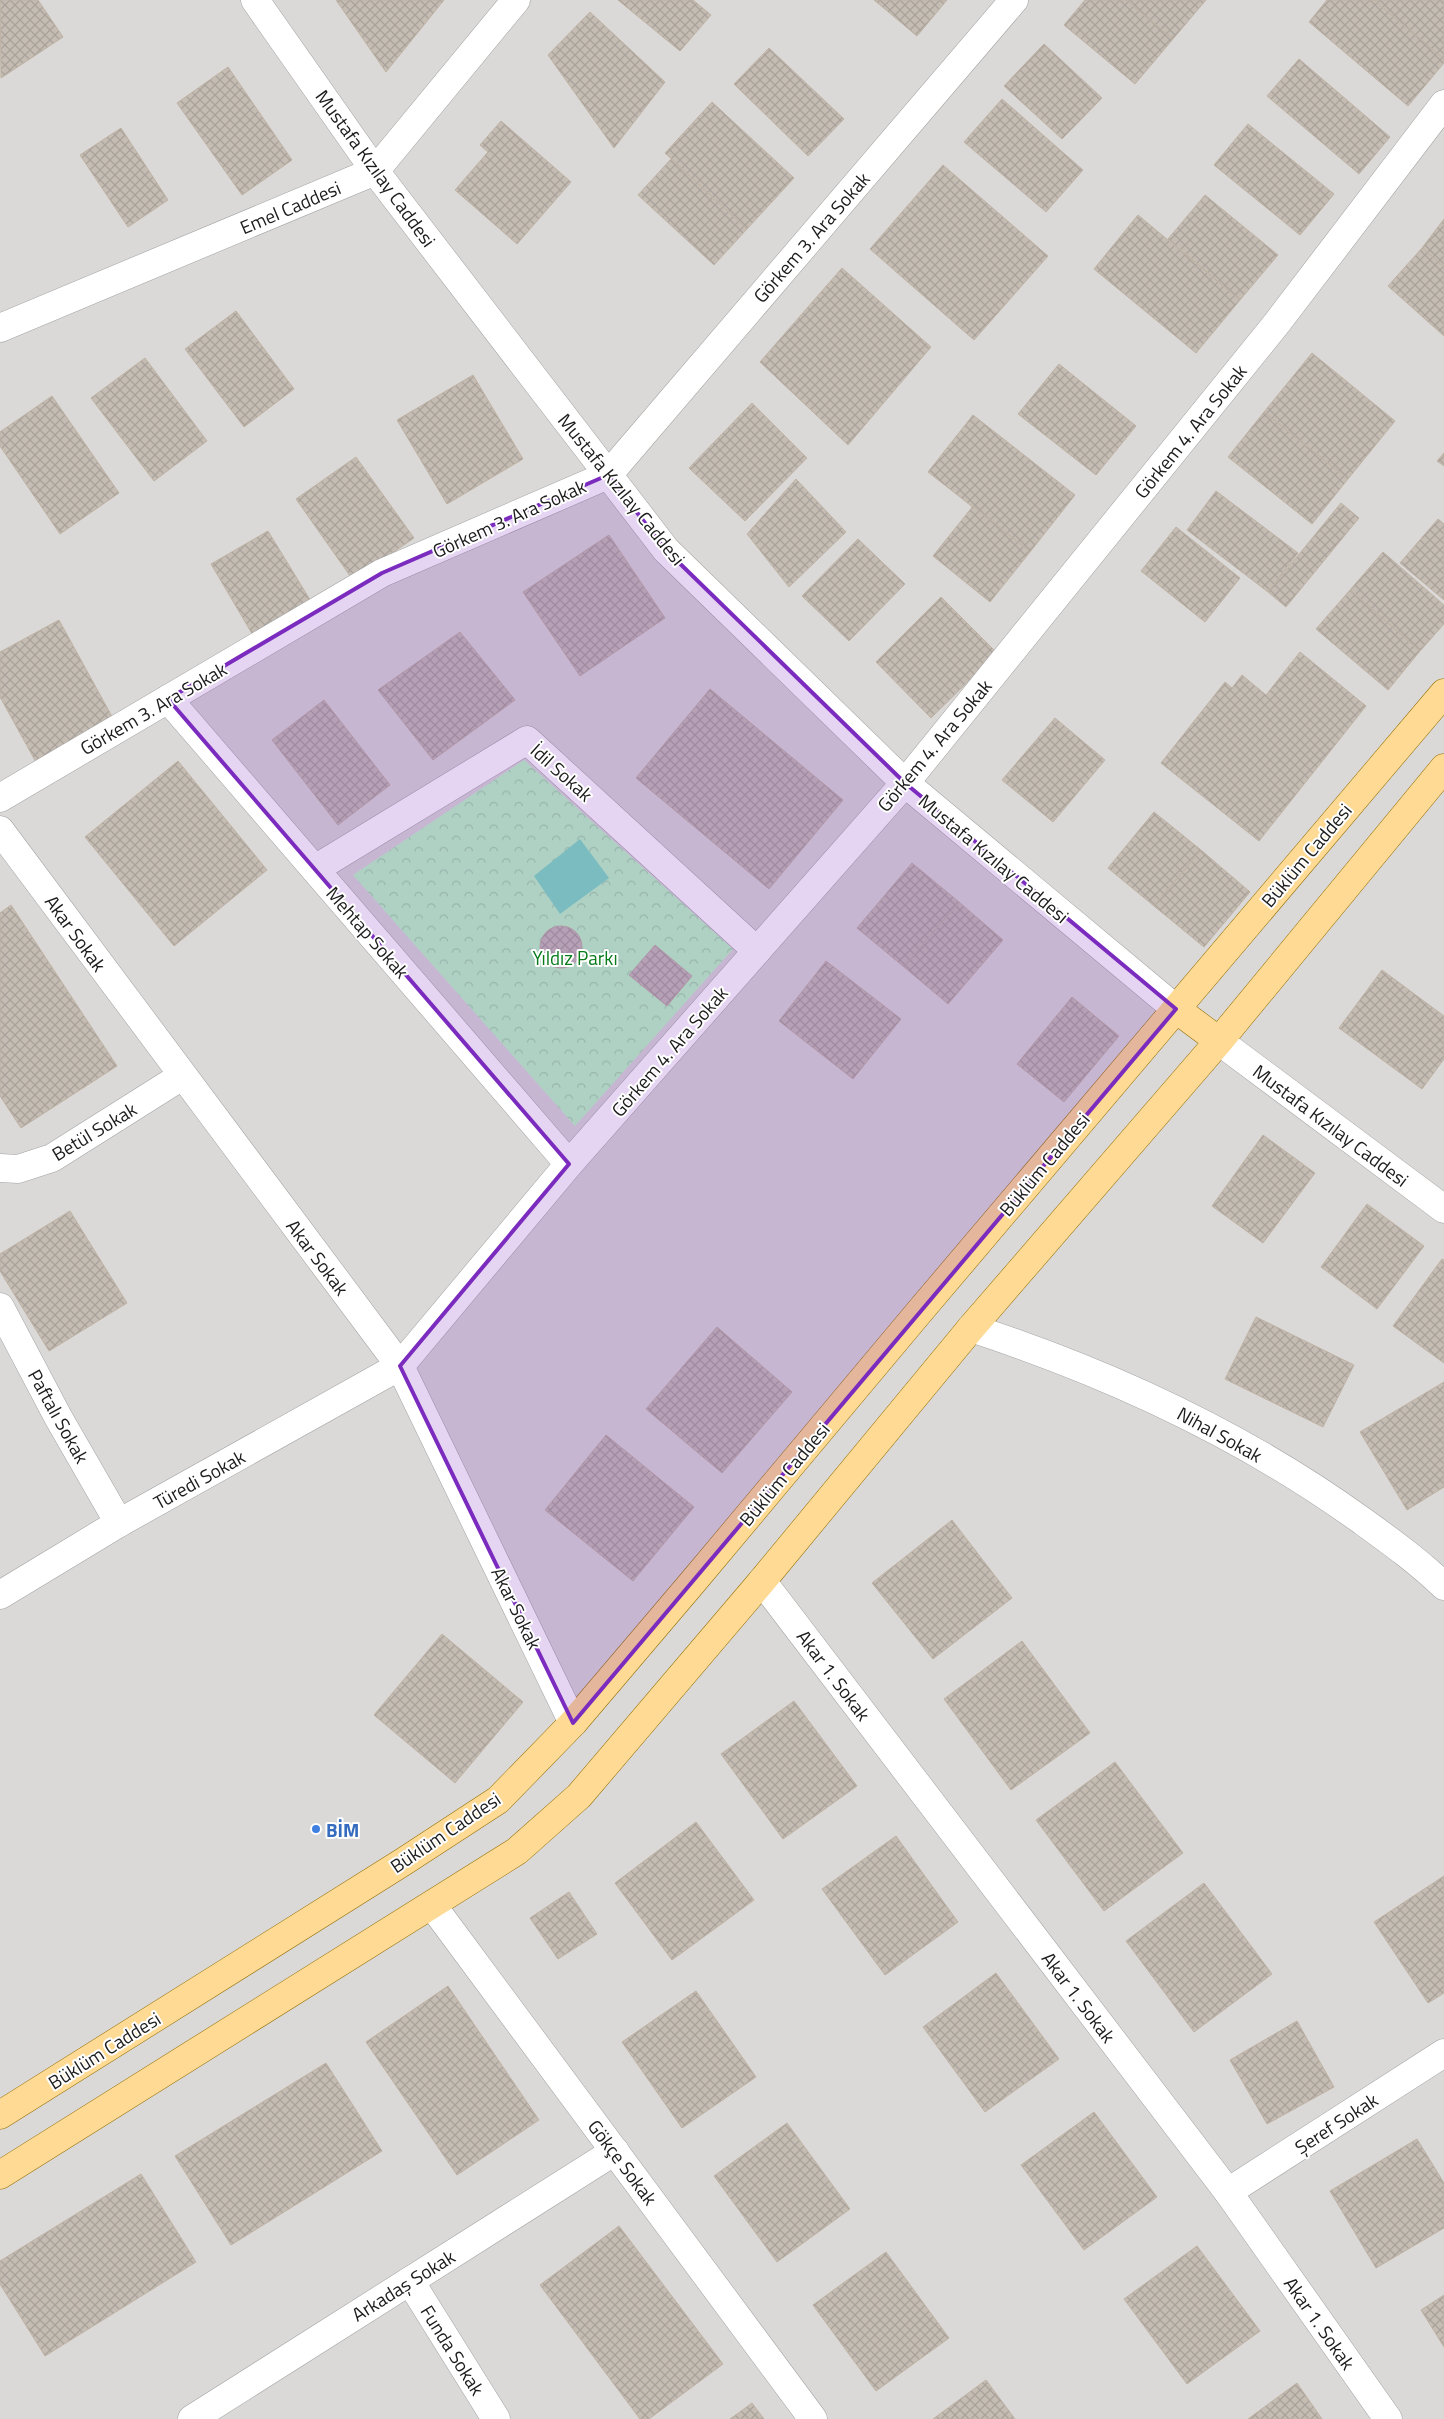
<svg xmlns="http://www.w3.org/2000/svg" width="1444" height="2419" viewBox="0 0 1444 2419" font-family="'Titillium Web',sans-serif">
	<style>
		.residential { fill: #dad9d8 }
		.park { fill: url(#park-crowns) }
		.pitch { fill: #7be0c2 }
		.building { fill: url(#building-cross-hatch); stroke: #bfb2a3 }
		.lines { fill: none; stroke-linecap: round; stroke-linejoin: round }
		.minor-casing { stroke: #a3a3a3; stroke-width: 29 }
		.major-casing { stroke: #936f00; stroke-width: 29 }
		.minor { stroke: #fff; stroke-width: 28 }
		.major { stroke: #feda95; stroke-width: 28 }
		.marked { fill: #7b2cbf; fill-opacity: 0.2; stroke: #7b2cbf; stroke-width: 4; stroke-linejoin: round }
		.shop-dot { fill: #3f7fe0; stroke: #fff; stroke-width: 2 }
		.labels { text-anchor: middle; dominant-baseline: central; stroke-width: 4; stroke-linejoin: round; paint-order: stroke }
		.street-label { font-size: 19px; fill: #1c1c1c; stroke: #fff }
		.park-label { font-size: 19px; fill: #087b1b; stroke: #fff }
		.shop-label { font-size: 19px; font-weight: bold; fill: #366cbe; stroke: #fff; text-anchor: start }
	</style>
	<defs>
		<pattern id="park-crowns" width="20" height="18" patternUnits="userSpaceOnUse" patternTransform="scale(1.25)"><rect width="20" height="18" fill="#bbfbc5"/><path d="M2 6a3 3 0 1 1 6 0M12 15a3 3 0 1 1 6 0" fill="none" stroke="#a0d7a9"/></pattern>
		<pattern id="building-cross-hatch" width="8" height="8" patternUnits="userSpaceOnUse" patternTransform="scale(1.25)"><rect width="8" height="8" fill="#c5bdb4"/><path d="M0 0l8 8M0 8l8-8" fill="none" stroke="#a9a29a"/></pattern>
	</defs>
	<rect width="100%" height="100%" fill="#eeeae1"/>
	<!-- residential -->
	<rect class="residential" x="0" y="0" width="1444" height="2419"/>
	<!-- park -->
	<path class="park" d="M524,760L733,949L575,1126L353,875Z"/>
	<!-- pitch -->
	<path class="pitch" d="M580,839L609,878L560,914L534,876Z"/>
	<!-- building -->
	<g class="building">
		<path d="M0,0H38L63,37L1,78Z"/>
		<path d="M336,0H444L386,72Z"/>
		<path d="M618,0H693L711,15L680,51Z"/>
		<path d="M874,0H947L917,36Z"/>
		<path d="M1085,0H1126L1173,39L1135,84L1064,25Z"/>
		<path d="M1126,0H1206L1173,39Z"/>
		<path d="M1327,0H1374L1444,59V63L1408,106L1309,22Z"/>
		<path d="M1374,0H1444V59Z"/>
		<path d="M590,12L665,82L614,148L548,55Z"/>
		<path d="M1044,44L1102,98L1062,139L1004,86Z"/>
		<path d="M769,48L844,119L808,156L734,84Z"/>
		<path d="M1299,59L1390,137L1359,174L1267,96Z"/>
		<path d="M228,67L292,160L242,195L177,103Z"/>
		<path d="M1002,99L1083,170L1046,212L964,142Z"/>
		<path d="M712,102L794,178L747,229L665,153Z"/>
		<path d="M501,121L571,182L517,244L455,190L488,152L480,145Z"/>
		<path d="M1248,124L1334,194L1300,235L1214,165Z"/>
		<path d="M121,128L168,200L128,227L80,155Z"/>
		<path d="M671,159L747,229L714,265L638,195Z"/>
		<path d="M943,165L1048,256L974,340L870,249Z"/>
		<path d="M1205,195L1278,255L1240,300L1168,239Z"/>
		<path d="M1138,215L1240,300L1196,353L1094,269Z"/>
		<path d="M1444,219V267L1422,248Z"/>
		<path d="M1422,248L1444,267V336L1388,286Z"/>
		<path d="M842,268L931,347L848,445L760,362Z"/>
		<path d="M236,311L294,389L244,427L185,349Z"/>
		<path d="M1312,353L1395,421L1348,479L1264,412Z"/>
		<path d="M145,358L207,441L154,481L91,398Z"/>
		<path d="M1059,364L1136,426L1096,475L1018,414Z"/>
		<path d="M473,375L523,459L447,504L397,420Z"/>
		<path d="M52,396L119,493L60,534L0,446V432Z"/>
		<path d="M752,403L807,458L745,521L689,468Z"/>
		<path d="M1264,412L1348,479L1312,524L1228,457Z"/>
		<path d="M973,415L1075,495L1030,552L928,472Z"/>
		<path d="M1444,453V466L1437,461Z"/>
		<path d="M356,457L414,538L353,580L296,499Z"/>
		<path d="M796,479L846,532L789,587L747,534Z"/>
		<path d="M1216,491L1298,553L1268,592L1187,530Z"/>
		<path d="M1341,503L1359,518L1286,607L1268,592Z"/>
		<path d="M973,506L1030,552L990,602L933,556Z"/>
		<path d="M1438,519L1444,524V600L1400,563Z"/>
		<path d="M1176,527L1240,578L1205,622L1141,571Z"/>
		<path d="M268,531L312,603L254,637L211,564Z"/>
		<path d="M609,535L665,618L580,676L523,592Z"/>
		<path d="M858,539L905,584L849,641L802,596Z"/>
		<path d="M1383,552L1444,605V624L1420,651L1350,590Z"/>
		<path d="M1350,590L1420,651L1388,690L1316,629Z"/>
		<path d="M941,597L997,653L931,718L876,662Z"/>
		<path d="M59,620L115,722L37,764L0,697V652Z"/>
		<path d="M460,632L515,700L433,760L378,690Z"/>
		<path d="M1300,652L1366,706L1259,841L1161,763L1225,682L1232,688L1242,675L1266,695Z"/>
		<path d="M710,689L843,800L769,889L636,778Z"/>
		<path d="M324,700L390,785L338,825L272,740Z"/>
		<path d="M1055,718L1105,760L1053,822L1002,780Z"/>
		<path d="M178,761L267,870L174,946L85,837Z"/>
		<path d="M1154,812L1201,850L1154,906L1108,868Z"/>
		<path d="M1201,850L1250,892L1204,947L1154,906Z"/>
		<path d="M912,863L959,902L904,967L857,928Z"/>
		<path d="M959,902L1003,940L948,1004L904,967Z"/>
		<path d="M11,905L117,1066L21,1128L0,1096V913Z"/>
		<circle cx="561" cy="947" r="21"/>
		<path d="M655,945L692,976L667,1006L629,975Z"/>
		<path d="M826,961L901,1019L853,1079L779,1021Z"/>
		<path d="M1382,970L1444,1016V1059L1422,1089L1339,1028Z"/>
		<path d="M1072,997L1119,1036L1064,1102L1017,1064Z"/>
		<path d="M1263,1135L1315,1173L1263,1243L1212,1206Z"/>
		<path d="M1367,1204L1424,1246L1377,1309L1321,1267Z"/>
		<path d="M70,1211L127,1303L49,1351L0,1271V1254Z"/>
		<path d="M1442,1259L1444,1260V1363L1393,1326Z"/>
		<path d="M1256,1317L1354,1365L1323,1427L1225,1379Z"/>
		<path d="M717,1327L792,1392L722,1473L646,1409Z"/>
		<path d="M1444,1382V1487L1407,1510L1360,1432Z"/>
		<path d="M606,1435L694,1507L633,1581L545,1510Z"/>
		<path d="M952,1520L1012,1598L933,1659L872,1583Z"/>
		<path d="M442,1634L523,1702L455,1783L374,1715Z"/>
		<path d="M1022,1641L1090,1733L1011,1790L944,1699Z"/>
		<path d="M794,1701L857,1786L783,1839L721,1754Z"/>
		<path d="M1115,1762L1183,1853L1104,1911L1036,1820Z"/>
		<path d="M696,1822L754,1900L672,1960L615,1883Z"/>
		<path d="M896,1836L958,1922L885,1975L822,1889Z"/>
		<path d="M1444,1876V1993L1428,2003L1374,1922Z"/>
		<path d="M1204,1883L1272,1974L1194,2032L1126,1941Z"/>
		<path d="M569,1892L597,1934L558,1959L530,1918Z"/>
		<path d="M996,1973L1059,2059L985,2112L923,2027Z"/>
		<path d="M448,1986L539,2120L457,2175L366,2042Z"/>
		<path d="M696,1991L756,2077L682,2128L622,2042Z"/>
		<path d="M1297,2021L1334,2087L1267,2124L1230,2060Z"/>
		<path d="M326,2063L382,2151L231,2245L175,2156Z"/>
		<path d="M1094,2112L1157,2197L1084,2250L1021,2165Z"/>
		<path d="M787,2123L850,2209L777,2262L714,2176Z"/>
		<path d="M1417,2139L1444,2183V2228L1376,2268L1330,2191Z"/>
		<path d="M141,2174L196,2262L45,2356L0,2284V2261Z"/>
		<path d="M619,2226L723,2364L649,2419H640L540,2285Z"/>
		<path d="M1197,2246L1260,2331L1187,2384L1124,2299Z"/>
		<path d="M886,2252L949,2338L876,2391L813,2305Z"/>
		<path d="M1444,2295V2347L1421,2310Z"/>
		<path d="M986,2380L1015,2419H933Z"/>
		<path d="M1297,2383L1322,2419H1248Z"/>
		<path d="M752,2403L764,2419H730Z"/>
	</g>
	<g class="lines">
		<!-- minor casing -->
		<g class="minor-casing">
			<g id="minor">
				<path d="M255,0L375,171L666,550L905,783L1176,1009"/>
				<path d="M0,328L375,171L516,0"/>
				<path d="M168,699L569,1164"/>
				<path d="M0,798L382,573L608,475L1014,0"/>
				<path d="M0,830L400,1366L573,1723"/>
				<path d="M315,869L527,740L757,951"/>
				<path d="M1219,1041L1444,1209"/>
				<path d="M0,1168L18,1169L52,1158L182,1076"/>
				<path d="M0,1307L58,1417L119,1523"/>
				<path d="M971,1328C1109,1373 1243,1435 1361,1520C1390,1541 1418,1561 1444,1586"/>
				<path d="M762,1581L1228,2192L1388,2419"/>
				<path d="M0,1595L119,1523L400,1366L569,1164L905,783L1277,323L1444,104"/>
				<path d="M432,1905L813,2419"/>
				<path d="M1228,2192L1444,2053"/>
				<path d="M410,2281L496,2419"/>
				<path d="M192,2419L615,2151"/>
			</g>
		</g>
		<!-- major casing -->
		<g class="major-casing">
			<g id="major">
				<path d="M1176,1009L1219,1041"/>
				<path d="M0,2115L403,1862L498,1800L573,1723L692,1583L920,1311L1444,693"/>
				<path d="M0,2175L517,1851L579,1796L762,1581L971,1328L1219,1041L1444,768"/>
			</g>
		</g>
		<!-- minor -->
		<use href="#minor" class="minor"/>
		<!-- major -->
		<use href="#major" class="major"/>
	</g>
	<!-- marked area -->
	<path class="marked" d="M608,475L666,550L905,783L1176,1009L573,1723L400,1366L569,1164L168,699L382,573Z"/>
	<!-- markers -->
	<circle class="shop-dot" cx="316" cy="1829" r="5"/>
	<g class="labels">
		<!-- street labels -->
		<g class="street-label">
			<text transform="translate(376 168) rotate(54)">Mustafa Kızılay Caddesi</text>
			<text transform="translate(290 207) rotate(-23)">Emel Caddesi</text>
			<text transform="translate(811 237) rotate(-49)">Görkem 3. Ara Sokak</text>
			<text transform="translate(1190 431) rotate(-51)">Görkem 4. Ara Sokak</text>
			<text transform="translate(622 489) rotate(51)">Mustafa Kızılay Caddesi</text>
			<text transform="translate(509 518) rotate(-24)">Görkem 3. Ara Sokak</text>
			<text transform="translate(153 708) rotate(-30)">Görkem 3. Ara Sokak</text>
			<text transform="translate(934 745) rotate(-50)">Görkem 4. Ara Sokak</text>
			<text transform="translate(562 772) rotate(42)">İdil Sokak</text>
			<text transform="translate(1306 855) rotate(-50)">Büklüm Caddesi</text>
			<text transform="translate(994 858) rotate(40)">Mustafa Kızılay Caddesi</text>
			<text transform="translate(368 932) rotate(49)">Mehtap Sokak</text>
			<text transform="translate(76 933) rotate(54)">Akar Sokak</text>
			<text transform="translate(669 1051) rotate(-49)">Görkem 4. Ara Sokak</text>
			<text transform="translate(1331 1125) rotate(37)">Mustafa Kızılay Caddesi</text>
			<text transform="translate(94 1131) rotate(-31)">Betül Sokak</text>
			<text transform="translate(1044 1164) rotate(-50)">Büklüm Caddesi</text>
			<text transform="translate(318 1257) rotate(53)">Akar Sokak</text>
			<text transform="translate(59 1416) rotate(61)">Paftalı Sokak</text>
			<text transform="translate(1220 1434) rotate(29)">Nihal Sokak</text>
			<text transform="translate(784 1474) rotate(-50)">Büklüm Caddesi</text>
			<text transform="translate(199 1479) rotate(-29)">Türedi Sokak</text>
			<text transform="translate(517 1608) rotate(64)">Akar Sokak</text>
			<text transform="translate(834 1675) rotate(53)">Akar 1. Sokak</text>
			<text transform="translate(445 1832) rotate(-34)">Büklüm Caddesi</text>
			<text transform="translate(1079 1997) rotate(53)">Akar 1. Sokak</text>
			<text transform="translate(104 2050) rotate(-32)">Büklüm Caddesi</text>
			<text transform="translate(1336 2123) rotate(-33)">Şeref Sokak</text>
			<text transform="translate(623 2162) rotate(53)">Gökçe Sokak</text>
			<text transform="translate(403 2285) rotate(-32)">Arkadaş Sokak</text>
			<text transform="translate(1320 2323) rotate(55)">Akar 1. Sokak</text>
			<text transform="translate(453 2350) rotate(58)">Funda Sokak</text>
		</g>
		<!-- park labels -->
		<g class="park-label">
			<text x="575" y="957">Yıldız Parkı</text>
		</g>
		<!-- shop labels -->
		<g class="shop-label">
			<text x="326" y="1829">BİM</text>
		</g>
	</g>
</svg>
